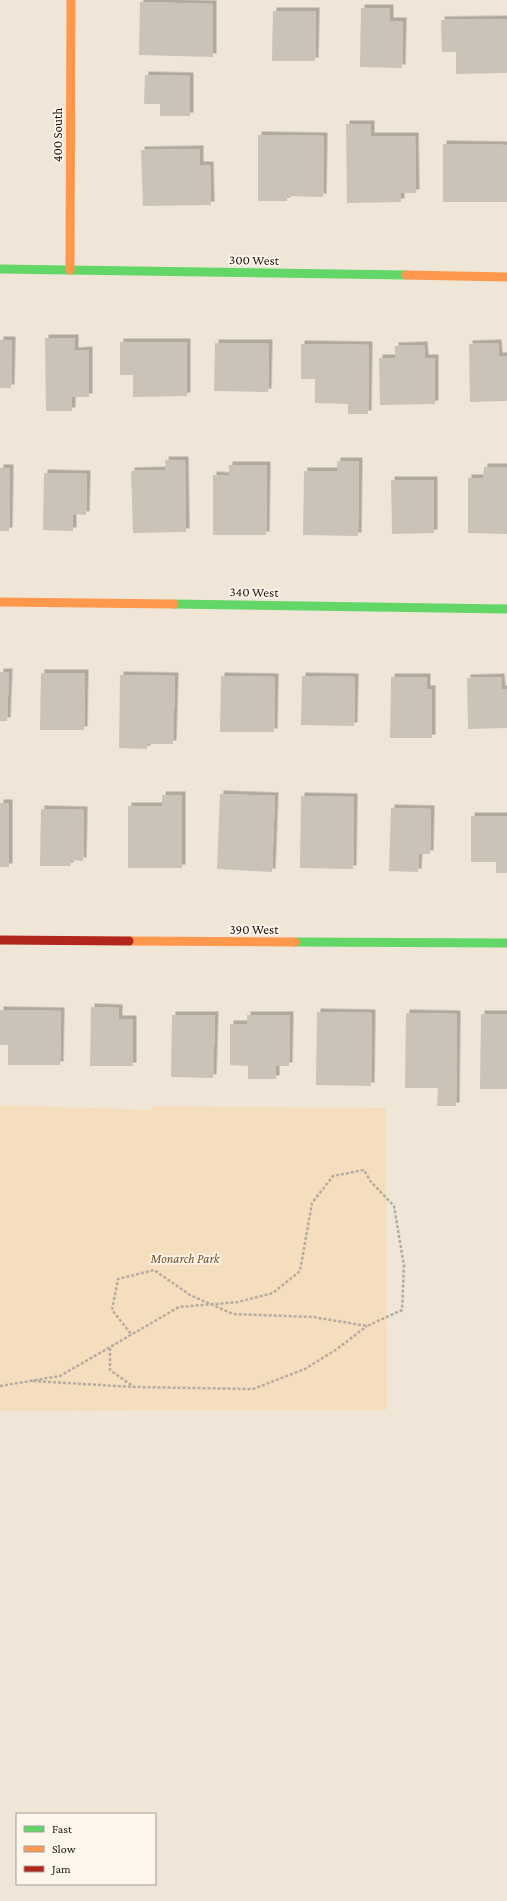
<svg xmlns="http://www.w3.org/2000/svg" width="507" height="1901" viewBox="0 0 507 1901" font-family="'Crimson Pro',serif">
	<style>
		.green { fill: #f5debe }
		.building { fill: #cbc3b8; filter: url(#shadow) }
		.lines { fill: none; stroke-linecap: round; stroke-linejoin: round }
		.path { stroke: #b4aca0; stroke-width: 2.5; stroke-dasharray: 3 2; stroke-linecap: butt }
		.fast { stroke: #63d668; stroke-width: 9 }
		.slow { stroke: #ff974d; stroke-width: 9 }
		.jam { stroke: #b3261e; stroke-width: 9 }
		.labels { text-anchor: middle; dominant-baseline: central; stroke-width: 3.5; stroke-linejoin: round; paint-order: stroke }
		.street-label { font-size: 13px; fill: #1e170f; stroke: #fef6ec }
		.park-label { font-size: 13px; font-style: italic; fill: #72511f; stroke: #fef6ec }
	</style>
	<defs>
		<filter id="shadow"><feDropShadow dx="3.5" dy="-3.5" stdDeviation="0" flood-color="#0004"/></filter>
	</defs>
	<rect width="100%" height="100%" fill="#f0e6d8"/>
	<!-- green -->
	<path class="green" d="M0,1105L152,1110L153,1106L386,1108L387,1410L0,1411Z"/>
	<!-- building -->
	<g class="building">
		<path d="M140,2L213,4V57L139,55Z"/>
		<path d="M361,8H390V21H403L402,68L360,67Z"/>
		<path d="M273,11H316L315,61H272Z"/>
		<path d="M507,19V73L456,74V52H442L441,20Z"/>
		<path d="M145,75L190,76V116H160V104H144Z"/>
		<path d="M346,124H371V136H415L416,193H401V202L347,203Z"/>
		<path d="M258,135L324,136L323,197L287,196V201H258Z"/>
		<path d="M443,144L507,145V202H443Z"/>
		<path d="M200,149V165H210L211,205L143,206L141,150Z"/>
		<path d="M45,338H75V351L89,350V397H72V411H46Z"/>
		<path d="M0,340H12L11,388H0Z"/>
		<path d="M120,342H187V396L133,397V375H120Z"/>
		<path d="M215,343H269L268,392L214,391Z"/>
		<path d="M498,343L499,356H507V401L470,402L469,344Z"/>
		<path d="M301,344L369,345L368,414H348V404L315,403V379H301Z"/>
		<path d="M424,345L425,358H435V404L380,405L379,358H395V346Z"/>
		<path d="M165,460H185L186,532L133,533L131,471L166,470Z"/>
		<path d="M337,461H359L358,536L303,535L304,471H337Z"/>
		<path d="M229,465H267L266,535H213V475L229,476Z"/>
		<path d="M484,467H507V534L468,533V478H483Z"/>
		<path d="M0,468H10L9,531H0Z"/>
		<path d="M44,473L87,474L86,515L73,514V531L43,530Z"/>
		<path d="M391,480H434V533L392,534Z"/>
		<path d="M0,672H9L7,721H0Z"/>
		<path d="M41,673H85L84,730H40Z"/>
		<path d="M120,675L175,676L173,744H147V749L119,748Z"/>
		<path d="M221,676L275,677L274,732H220Z"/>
		<path d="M302,676L355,677L354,726L301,725Z"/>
		<path d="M391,677H427V689H432V738H390Z"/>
		<path d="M501,677L502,689H507V728L468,729L467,678Z"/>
		<path d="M220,794L275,796L272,872L217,869Z"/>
		<path d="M162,795H182V868H128V806H162Z"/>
		<path d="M301,796L354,797L353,869L300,868Z"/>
		<rect x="0" y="803" width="9" height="64"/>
		<path d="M391,808L431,809L430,854H419L418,872L389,871Z"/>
		<path d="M41,809L84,810L83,861L71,860L70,866H40Z"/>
		<path d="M471,816H507V873H496V862H471Z"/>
		<path d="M91,1007L119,1008V1019H133V1066H90Z"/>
		<path d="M0,1010L61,1011L60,1065H8V1045H0Z"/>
		<path d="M317,1012L372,1013L371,1086L316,1085Z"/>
		<path d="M406,1013L457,1014L456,1106H437L438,1088H405Z"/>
		<path d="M481,1014H507V1089H480Z"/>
		<path d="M172,1015H215L213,1078L171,1077Z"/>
		<path d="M247,1015H290L289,1066H276V1079H248V1066L230,1065V1024H247Z"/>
	</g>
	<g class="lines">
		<!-- path -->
		<g class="path">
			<path d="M110,1348V1370L134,1387L253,1389L305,1369L337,1349L367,1326"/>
			<path d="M33,1381L134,1387"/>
			<path d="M0,1386L60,1376L179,1307L238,1302L273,1293L300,1271L312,1203L333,1176L364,1170L371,1182L394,1206L404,1266L402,1310L367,1326L313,1317L233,1314L190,1295L154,1270L118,1279L112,1310L132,1335"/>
		</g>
		<!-- fast -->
		<g class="fast">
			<path d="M0,269L406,275"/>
			<path d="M174,604L507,609"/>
			<path d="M295,942L507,943"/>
		</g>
		<!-- slow -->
		<g class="slow">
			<path d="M70,270L71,0"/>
			<path d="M406,275L507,277"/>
			<path d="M0,602L174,604"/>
			<path d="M129,941L295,942"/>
		</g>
		<!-- jam -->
		<path class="jam" d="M0,940L129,941"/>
	</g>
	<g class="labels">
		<!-- street labels -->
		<g class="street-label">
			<text transform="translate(57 135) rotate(-90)">400 South</text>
			<text transform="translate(254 260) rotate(1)">300 West</text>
			<text transform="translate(254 592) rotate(1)">340 West</text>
			<text x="254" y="929">390 West</text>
		</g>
		<!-- park labels -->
		<g class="park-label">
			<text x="185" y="1258">Monarch Park</text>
		</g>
	</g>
	<!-- legend -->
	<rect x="16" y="1813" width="140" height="72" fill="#fef6ec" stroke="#a49d94"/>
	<rect x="24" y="1826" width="20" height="6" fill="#63d668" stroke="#a49d94"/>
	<text x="52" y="1833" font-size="12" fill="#1e170f">Fast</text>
	<rect x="24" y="1846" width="20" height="6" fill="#ff974d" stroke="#a49d94"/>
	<text x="52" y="1853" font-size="12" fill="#1e170f">Slow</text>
	<rect x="24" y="1866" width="20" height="6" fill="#b3261e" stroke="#a49d94"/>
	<text x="52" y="1873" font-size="12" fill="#1e170f">Jam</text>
</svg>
